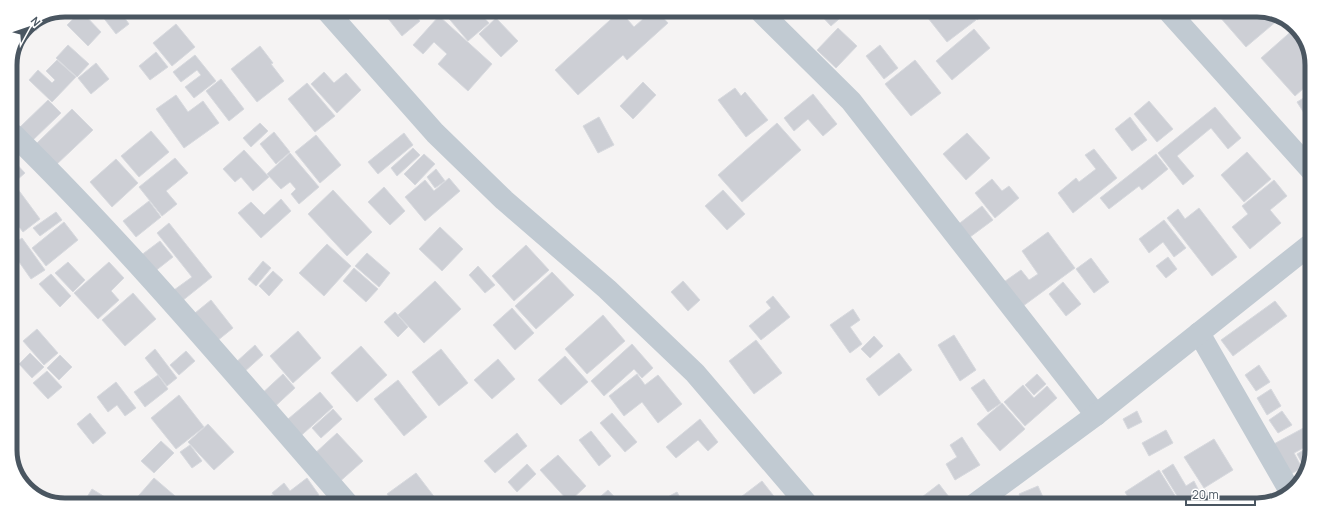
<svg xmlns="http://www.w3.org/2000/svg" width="1322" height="515" viewBox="0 0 1322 515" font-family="Manrope,sans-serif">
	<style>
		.building { fill: #cdcfd5; stroke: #d7d9de }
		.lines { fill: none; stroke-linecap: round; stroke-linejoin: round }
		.minor { stroke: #c1cad2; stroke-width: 22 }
		.rim { fill: none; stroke: #4a5661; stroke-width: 5 }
	</style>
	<rect width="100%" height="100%" fill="#f5f3f3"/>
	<!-- building -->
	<g class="building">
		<path d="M101,10H119L129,24L116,34L99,12Z"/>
		<path d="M81,11L101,32L88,46L67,25Z"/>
		<path d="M382,11H412L420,21L402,36Z"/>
		<path d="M448,11H472L474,13L478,11L489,23L468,41L445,14Z"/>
		<path d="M620,11L634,27L652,11H657L668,23L627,60L623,55L578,95L555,70Z"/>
		<path d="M818,12H847L831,26Z"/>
		<path d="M925,12H970L976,20L947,42L924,13Z"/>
		<path d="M971,12H987L977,20Z"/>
		<path d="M1224,13H1272L1278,20L1246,47L1219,16Z"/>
		<path d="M439,16L492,64L468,91L438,64L447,54L434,42L423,54L413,45Z"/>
		<path d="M48,17L36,31L29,25Z"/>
		<path d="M496,18L518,41L501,57L479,34Z"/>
		<path d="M176,24L195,47L172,66L153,43Z"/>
		<path d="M838,28L857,46L836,68L817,50Z"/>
		<path d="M1295,28L1301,33L1312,61V81L1295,96L1261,58Z"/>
		<path d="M974,29L990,48L952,80L936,61Z"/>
		<path d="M68,45L89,64L77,77L56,58Z"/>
		<path d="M880,45L898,68L884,79L866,56Z"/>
		<path d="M260,46L273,63L271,64L284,81L257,102L231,69Z"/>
		<path d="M156,52L168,67L150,80L139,66Z"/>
		<path d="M195,55L216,81L194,98L185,87L201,75L197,70L181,82L173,72Z"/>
		<path d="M57,60L76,77L52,102L29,80L38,70L52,83L55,80L46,71Z"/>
		<path d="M915,60L941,93L911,116L885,84Z"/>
		<path d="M96,63L109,79L91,94L78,78Z"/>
		<path d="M324,72L334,83L346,73L361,90L337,113L311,84Z"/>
		<path d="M221,79L244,109L229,121L206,91Z"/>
		<path d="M643,82L656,95L633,119L620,106Z"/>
		<path d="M307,83L335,116L315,132L288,99Z"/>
		<path d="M735,88L741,96L745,92L768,120L746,137L718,100Z"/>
		<path d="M1312,93L1311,124L1297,102Z"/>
		<path d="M813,94L837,124L823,136L808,119L794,131L784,118Z"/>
		<path d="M176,95L188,112L203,101L219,123L184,148L156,109Z"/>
		<path d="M48,100L61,113L32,141L19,128Z"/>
		<path d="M1149,101L1173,129L1157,142L1134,114Z"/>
		<path d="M1215,107L1241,138L1228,149L1211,128L1177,156L1194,176L1183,185L1158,153Z"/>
		<path d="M72,109L93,130L56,165L36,144Z"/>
		<path d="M599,117L614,145L598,153L583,126Z"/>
		<path d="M1130,117L1147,140L1132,151L1115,129Z"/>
		<path d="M260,123L268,131L251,147L243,138Z"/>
		<path d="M777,123L801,150L742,202L718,175Z"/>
		<path d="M151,131L169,152L139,177L121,156Z"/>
		<path d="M274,132L290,152L276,164L260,144Z"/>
		<path d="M404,133L413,145L378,174L368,162Z"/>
		<path d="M967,133L990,158L966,180L943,154Z"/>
		<path d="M316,135L341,165L320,183L295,152Z"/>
		<path d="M413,148L420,155L397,176L391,168Z"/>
		<path d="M1094,149L1117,178L1073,213L1058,193L1076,178L1079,182L1096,169L1085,155Z"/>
		<path d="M244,150L269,177L253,191L241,177L235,182L223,169Z"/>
		<path d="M1247,152L1271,179L1244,202L1221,175Z"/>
		<path d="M290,153L319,187L299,204L291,194L296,189L290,182L281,189L267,174Z"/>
		<path d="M424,154L435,164L415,185L404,174Z"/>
		<path d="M1156,154L1168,169L1142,190L1139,186L1109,209L1100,198Z"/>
		<path d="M10,157L25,173L10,186Z"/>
		<path d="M175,158L188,173L166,191L177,204L162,216L139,187Z"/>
		<path d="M116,159L138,183L112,207L90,182Z"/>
		<path d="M436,169L445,181L435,188L427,177Z"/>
		<path d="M449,178L460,191L425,221L405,197L425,180L434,191Z"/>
		<path d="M992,179L1002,191L1009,186L1019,198L995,218L975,193Z"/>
		<path d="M1274,180L1287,196L1270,210L1281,223L1250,249L1232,227L1248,214L1242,206Z"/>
		<path d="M384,187L405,211L390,225L368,202Z"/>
		<path d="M17,188L40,219L23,232L10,215V193Z"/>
		<path d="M333,190L372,232L347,256L308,214Z"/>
		<path d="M723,190L745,214L727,230L705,206Z"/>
		<path d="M281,199L291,211L261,238L238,213L251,202L264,215Z"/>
		<path d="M149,201L161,217L136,237L123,221Z"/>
		<path d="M982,206L993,220L966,240L956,226Z"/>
		<path d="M1199,208L1237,257L1212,276L1167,218L1178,209L1185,219Z"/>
		<path d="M56,212L62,220L40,236L33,228Z"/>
		<path d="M1164,220L1186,248L1174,257L1163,242L1149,253L1139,239Z"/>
		<path d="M64,222L78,240L46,266L32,248Z"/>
		<path d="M169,223L212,277L182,301L174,290L192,277L157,233Z"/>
		<path d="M440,227L463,249L442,271L419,249Z"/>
		<path d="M1048,232L1075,268L1019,309L1001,284L1021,270L1029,280L1038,274L1022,251Z"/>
		<path d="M22,238L45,270L31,279L10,249V246Z"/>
		<path d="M160,241L173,257L149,276L136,259Z"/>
		<path d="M327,244L351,266L324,296L299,273Z"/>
		<path d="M526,245L549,270L514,301L492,276Z"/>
		<path d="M367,253L390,273L379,287L355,266Z"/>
		<path d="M1168,257L1177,269L1166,278L1156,266Z"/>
		<path d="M1091,258L1109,282L1094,293L1076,269Z"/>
		<path d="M263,261L271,268L256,286L248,279Z"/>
		<path d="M68,262L85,280L73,292L55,273Z"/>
		<path d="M109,262L124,278L111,291L119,300L98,319L74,293Z"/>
		<path d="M478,266L495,285L485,293L469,275Z"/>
		<path d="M354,268L378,289L366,302L343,281Z"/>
		<path d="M273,271L283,280L269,296L259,286Z"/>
		<path d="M552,272L574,295L536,329L515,306Z"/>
		<path d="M51,274L71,296L60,307L39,284Z"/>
		<path d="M435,281L461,309L424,343L398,315Z"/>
		<path d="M683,281L700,300L688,311L671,292Z"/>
		<path d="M1063,282L1081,304L1066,316L1049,294Z"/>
		<path d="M133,293L156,319L125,346L102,320Z"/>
		<path d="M773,296L790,317L761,340L749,326L771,308L766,302Z"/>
		<path d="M211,300L233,328L217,341L195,313Z"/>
		<path d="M1275,301L1287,316L1233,356L1221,340Z"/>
		<path d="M512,308L534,333L515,350L493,325Z"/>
		<path d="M853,309L860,320L850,327L862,344L850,353L830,325Z"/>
		<path d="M395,312L408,327L398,337L384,322Z"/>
		<path d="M603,315L625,341L587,374L565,349Z"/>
		<path d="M37,329L58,353L44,365L23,341Z"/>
		<path d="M298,331L321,358L293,383L270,356Z"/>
		<path d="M954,335L976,370L960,381L938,345Z"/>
		<path d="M874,336L883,346L870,358L861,349Z"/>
		<path d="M756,340L782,373L754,394L729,361Z"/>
		<path d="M632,344L653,368L642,378L634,369L604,396L591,381Z"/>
		<path d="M255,345L263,355L243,373L234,364Z"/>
		<path d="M361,346L387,375L357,402L331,373Z"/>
		<path d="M155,349L177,378L167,386L145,358Z"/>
		<path d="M441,349L468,383L439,406L412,372Z"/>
		<path d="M186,351L195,361L179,375L170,365Z"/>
		<path d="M30,353L44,367L32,378L19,364Z"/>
		<path d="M899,353L912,370L879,396L866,379Z"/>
		<path d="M60,355L72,367L59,380L47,368Z"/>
		<path d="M565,356L588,382L561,405L538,380Z"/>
		<path d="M498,359L515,379L492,399L474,380Z"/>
		<path d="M1259,365L1270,382L1256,391L1245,375Z"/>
		<path d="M47,371L62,387L48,399L33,383Z"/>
		<path d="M283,374L295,388L270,411L258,397Z"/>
		<path d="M637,374L645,385L658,375L682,404L658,423L642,402L624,416L609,396Z"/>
		<path d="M1037,374L1046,384L1034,395L1025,385Z"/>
		<path d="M158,375L168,389L145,407L134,392Z"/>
		<path d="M984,379L1001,403L988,412L971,388Z"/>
		<path d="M398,380L427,417L404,436L374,399Z"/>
		<path d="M116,382L136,408L125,416L117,405L108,412L97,397Z"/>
		<path d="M1023,385L1034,398L1047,386L1057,398L1025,426L1004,402Z"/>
		<path d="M1271,389L1281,406L1267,415L1257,398Z"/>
		<path d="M320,392L333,407L295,441L281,425Z"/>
		<path d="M179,395L204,427L176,449L151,418Z"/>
		<path d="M1002,403L1025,429L1000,451L977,424Z"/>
		<path d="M333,409L342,419L321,438L312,428Z"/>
		<path d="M1137,411L1142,422L1128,429L1123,419Z"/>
		<path d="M1282,411L1292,425L1278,433L1269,420Z"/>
		<path d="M90,413L106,433L93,444L77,424Z"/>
		<path d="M612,413L637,442L625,452L600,423Z"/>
		<path d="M700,419L718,442L708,451L698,440L676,458L666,447Z"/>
		<path d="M208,424L234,452L214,470L188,442Z"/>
		<path d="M1309,425V445L1294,453L1302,468L1289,475L1272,445Z"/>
		<path d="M1166,430L1173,443L1149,456L1142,443Z"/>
		<path d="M591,431L611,456L599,466L579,440Z"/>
		<path d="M337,433L363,461L337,484L312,456Z"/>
		<path d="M517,433L527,446L495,473L484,461Z"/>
		<path d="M962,437L980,465L955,480L946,464L957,457L950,445Z"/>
		<path d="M1214,439L1233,470L1204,488L1184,457Z"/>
		<path d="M161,441L174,453L154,473L141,461Z"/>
		<path d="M190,445L202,461L192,468L180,452Z"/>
		<path d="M1309,447V465L1304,467L1297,454Z"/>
		<path d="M558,455L586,486L569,502L540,470Z"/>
		<path d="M527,464L536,474L517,492L508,482Z"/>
		<path d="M1173,464L1186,486L1194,481L1200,493L1182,504L1162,471Z"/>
		<path d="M1159,470L1181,505H1133L1125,492Z"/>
		<path d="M416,473L439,503H394L387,494Z"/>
		<path d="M154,478L182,502H133Z"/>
		<path d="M307,478L319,495L309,503H279L272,493L284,483L290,491Z"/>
		<path d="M762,481L780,504H739L737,500Z"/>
		<path d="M939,484L949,497L940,504H913Z"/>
		<path d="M1038,486L1046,504H1024L1019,494Z"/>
		<path d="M92,489L113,502H84Z"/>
		<path d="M1205,489L1216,505H1183Z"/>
		<path d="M608,490L620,503H593Z"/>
		<path d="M677,492L682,501L678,504H664L662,500Z"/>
		<path d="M272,495L278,503H263Z"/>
	</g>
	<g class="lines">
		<!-- minor -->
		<g class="minor">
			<path d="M327,11L435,133L504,200L607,289L695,373L807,504"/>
			<path d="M761,12L851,101L1096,415"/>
			<path d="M1170,13L1311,170"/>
			<path d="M10,133L14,135C132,251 238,378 347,503"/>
			<path d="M1199,333L1291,493"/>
			<path d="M975,504L1096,415L1311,244"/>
		</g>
	</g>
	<!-- crop -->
	<path d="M0 0H1322V515H0ZM65 17H1257A48 48 0 0 1 1305 65V450A48 48 0 0 1 1257 498H65A48 48 0 0 1 17 450V65A48 48 0 0 1 65 17Z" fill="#fff" fill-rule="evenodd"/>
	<path class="rim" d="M65 17H1257A48 48 0 0 1 1305 65V450A48 48 0 0 1 1257 498H65A48 48 0 0 1 17 450V65A48 48 0 0 1 65 17Z"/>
	<!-- north arrow -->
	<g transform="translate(28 28) rotate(50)" stroke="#ffffff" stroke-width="3" paint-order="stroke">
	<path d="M0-3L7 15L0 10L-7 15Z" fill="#4a5661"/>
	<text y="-6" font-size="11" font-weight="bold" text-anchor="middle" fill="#4a5661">N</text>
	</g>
	<!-- scale -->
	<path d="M1186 499v6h69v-6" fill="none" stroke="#4a5661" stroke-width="2"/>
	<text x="1192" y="499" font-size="12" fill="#4a5661" stroke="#ffffff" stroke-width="3" paint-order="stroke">20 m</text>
</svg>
